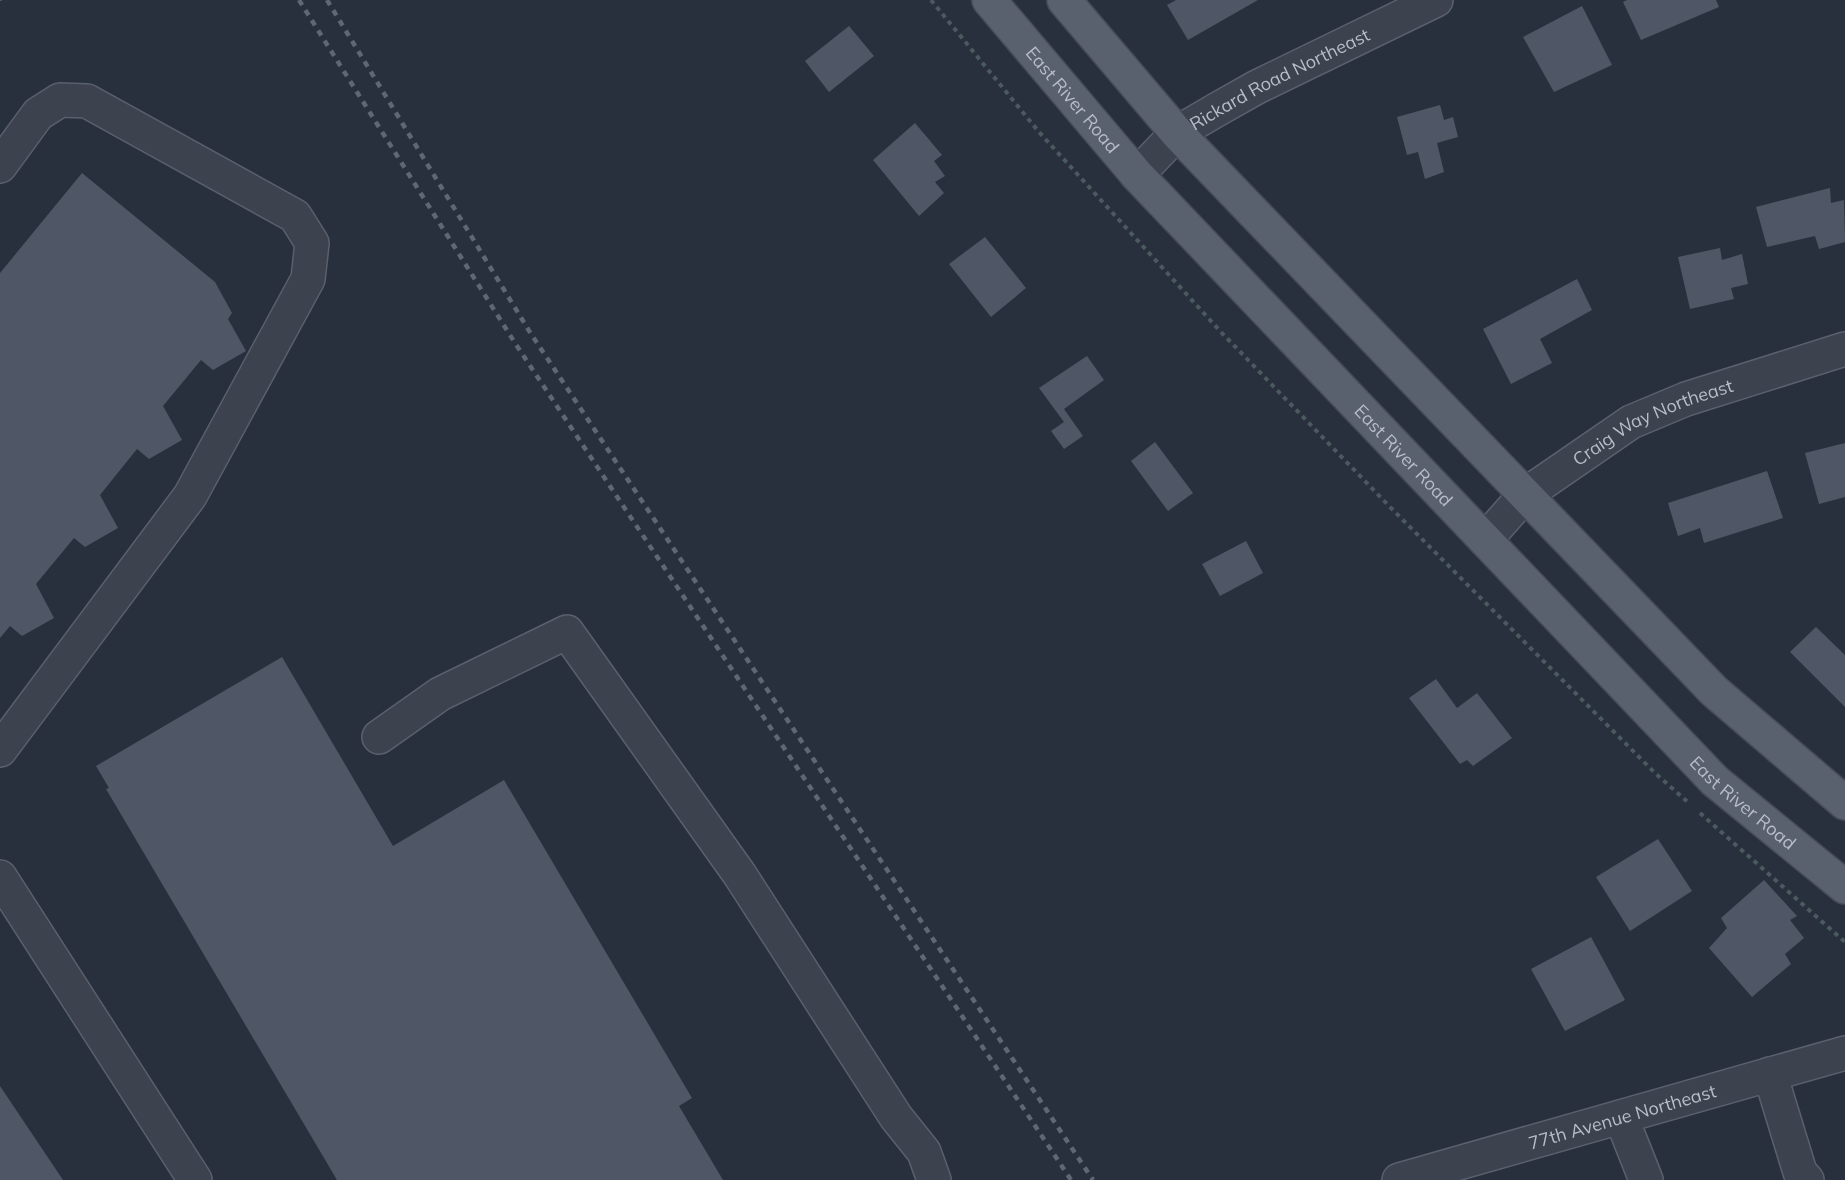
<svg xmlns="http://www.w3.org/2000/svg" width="1845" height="1180" viewBox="0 0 1845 1180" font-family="Mulish,sans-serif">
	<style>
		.building { fill: #4f5766 }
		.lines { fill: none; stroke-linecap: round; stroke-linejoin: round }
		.minor-casing { stroke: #5a606c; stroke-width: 36 }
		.major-casing { stroke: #454b57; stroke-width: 36 }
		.path { stroke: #4a5a5e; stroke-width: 4; stroke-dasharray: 4.5 4.5; stroke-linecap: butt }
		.minor { stroke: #3c424e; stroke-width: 33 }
		.major { stroke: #5a616e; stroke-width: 33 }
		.rail { stroke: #5f6674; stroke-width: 4.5; stroke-dasharray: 6 6; stroke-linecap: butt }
		.labels { text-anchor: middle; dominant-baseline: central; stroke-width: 5; stroke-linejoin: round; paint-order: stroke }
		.street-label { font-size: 18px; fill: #b8bec9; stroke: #212733 }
	</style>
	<rect width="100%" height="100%" fill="#28303e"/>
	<!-- building -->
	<g class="building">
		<path d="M1176,0H1258L1188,40L1167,5Z"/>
		<path d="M1627,0H1716L1719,7L1641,40L1623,2Z"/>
		<path d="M1582,6L1612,65L1554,92L1523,37Z"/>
		<path d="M849,26L874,56L829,92L805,61Z"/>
		<path d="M1440,105L1444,120L1453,117L1458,137L1437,143L1444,172L1425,179L1418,152L1407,155L1397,117Z"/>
		<path d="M915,123L942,155L934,161L945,176L935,182L944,193L919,216L873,160Z"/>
		<path d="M82,173L215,282L232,313L228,319L246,351L213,370L201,360L163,406L182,440L149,459L137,449L100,495L118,528L85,547L74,538L36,584L54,618L22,636L10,626L0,638V273Z"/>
		<path d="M1830,188L1831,203L1844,200L1845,242L1819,249L1815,236L1767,247L1756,207Z"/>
		<path d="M985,237L1026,288L991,317L949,264Z"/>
		<path d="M1720,248L1722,260L1742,254L1748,284L1731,288L1734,299L1690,309L1678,257Z"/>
		<path d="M1577,279L1592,310L1540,339L1552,363L1511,384L1483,329Z"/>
		<path d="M1087,356L1104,380L1064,409L1083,436L1064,449L1051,431L1064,422L1039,388Z"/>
		<path d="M1155,442L1193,493L1168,511L1131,461Z"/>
		<path d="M1845,443V497L1819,504L1805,453Z"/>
		<path d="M1767,471L1783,518L1704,543L1700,528L1678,536L1668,503Z"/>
		<path d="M1246,541L1263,573L1220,596L1202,564Z"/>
		<path d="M1816,627L1845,655V707L1790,652Z"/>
		<path d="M282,657L393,846L504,780L692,1098L679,1106L723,1180H337L106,789L109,788L96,766Z"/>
		<path d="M1436,679L1457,708L1477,693L1512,738L1473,766L1467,760L1460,764L1409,698Z"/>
		<path d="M1658,839L1692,891L1630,931L1596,877Z"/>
		<path d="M1764,880L1797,916L1790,920L1804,938L1785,954L1791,964L1752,997L1709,948L1727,928L1721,918Z"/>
		<path d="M1591,937L1625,1000L1565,1031L1531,969Z"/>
		<path d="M0,1086L63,1180H0Z"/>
	</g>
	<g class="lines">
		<!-- minor casing -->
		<g class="minor-casing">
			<g id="minor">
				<path d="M0,166L38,114L60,100L87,101L295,216L312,243L308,279L190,496L0,750"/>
				<path id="s1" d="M1137,175L1177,133L1218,109L1257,87L1436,0"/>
				<path id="s2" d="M1486,539L1525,495L1631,422L1686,399L1845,349"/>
				<path d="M379,737L440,694L567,632L740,875L896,1117L924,1152L934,1180"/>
				<path d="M0,877L195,1180"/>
				<path d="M1770,1074L1800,1172L1807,1180"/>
				<path d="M1621,1117L1646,1180"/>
				<path id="s3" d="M1399,1180L1845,1053"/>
			</g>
		</g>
		<!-- major casing -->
		<g class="major-casing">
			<g id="major">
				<path id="s4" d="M989,0L1137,175L1715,781L1845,887"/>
				<path d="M1064,0L1177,133L1714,691L1845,803"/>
			</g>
		</g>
		<!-- path -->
		<g class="path">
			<path d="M931,0L1039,132L1220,331L1389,506L1655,773L1690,804"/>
			<path d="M0,1V0"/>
			<path d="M1700,813L1845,942"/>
		</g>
		<!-- minor -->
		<use href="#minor" class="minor"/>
		<!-- major -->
		<use href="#major" class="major"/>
		<!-- rail -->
		<g class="rail">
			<path d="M299,0L515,343L1071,1180"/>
			<path d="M327,0L531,334L1093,1180"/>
		</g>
	</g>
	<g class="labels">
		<!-- street labels -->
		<g class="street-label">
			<text stroke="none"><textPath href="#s1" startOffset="174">Rickard Road Northeast</textPath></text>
			<text stroke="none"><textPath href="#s4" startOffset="130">East River Road</textPath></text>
			<text stroke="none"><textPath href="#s2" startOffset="207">Craig Way Northeast</textPath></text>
			<text stroke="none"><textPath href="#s4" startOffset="616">East River Road</textPath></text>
			<text stroke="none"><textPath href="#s4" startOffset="1102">East River Road</textPath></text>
			<text stroke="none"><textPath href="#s3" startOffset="232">77th Avenue Northeast</textPath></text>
		</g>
	</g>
</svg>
